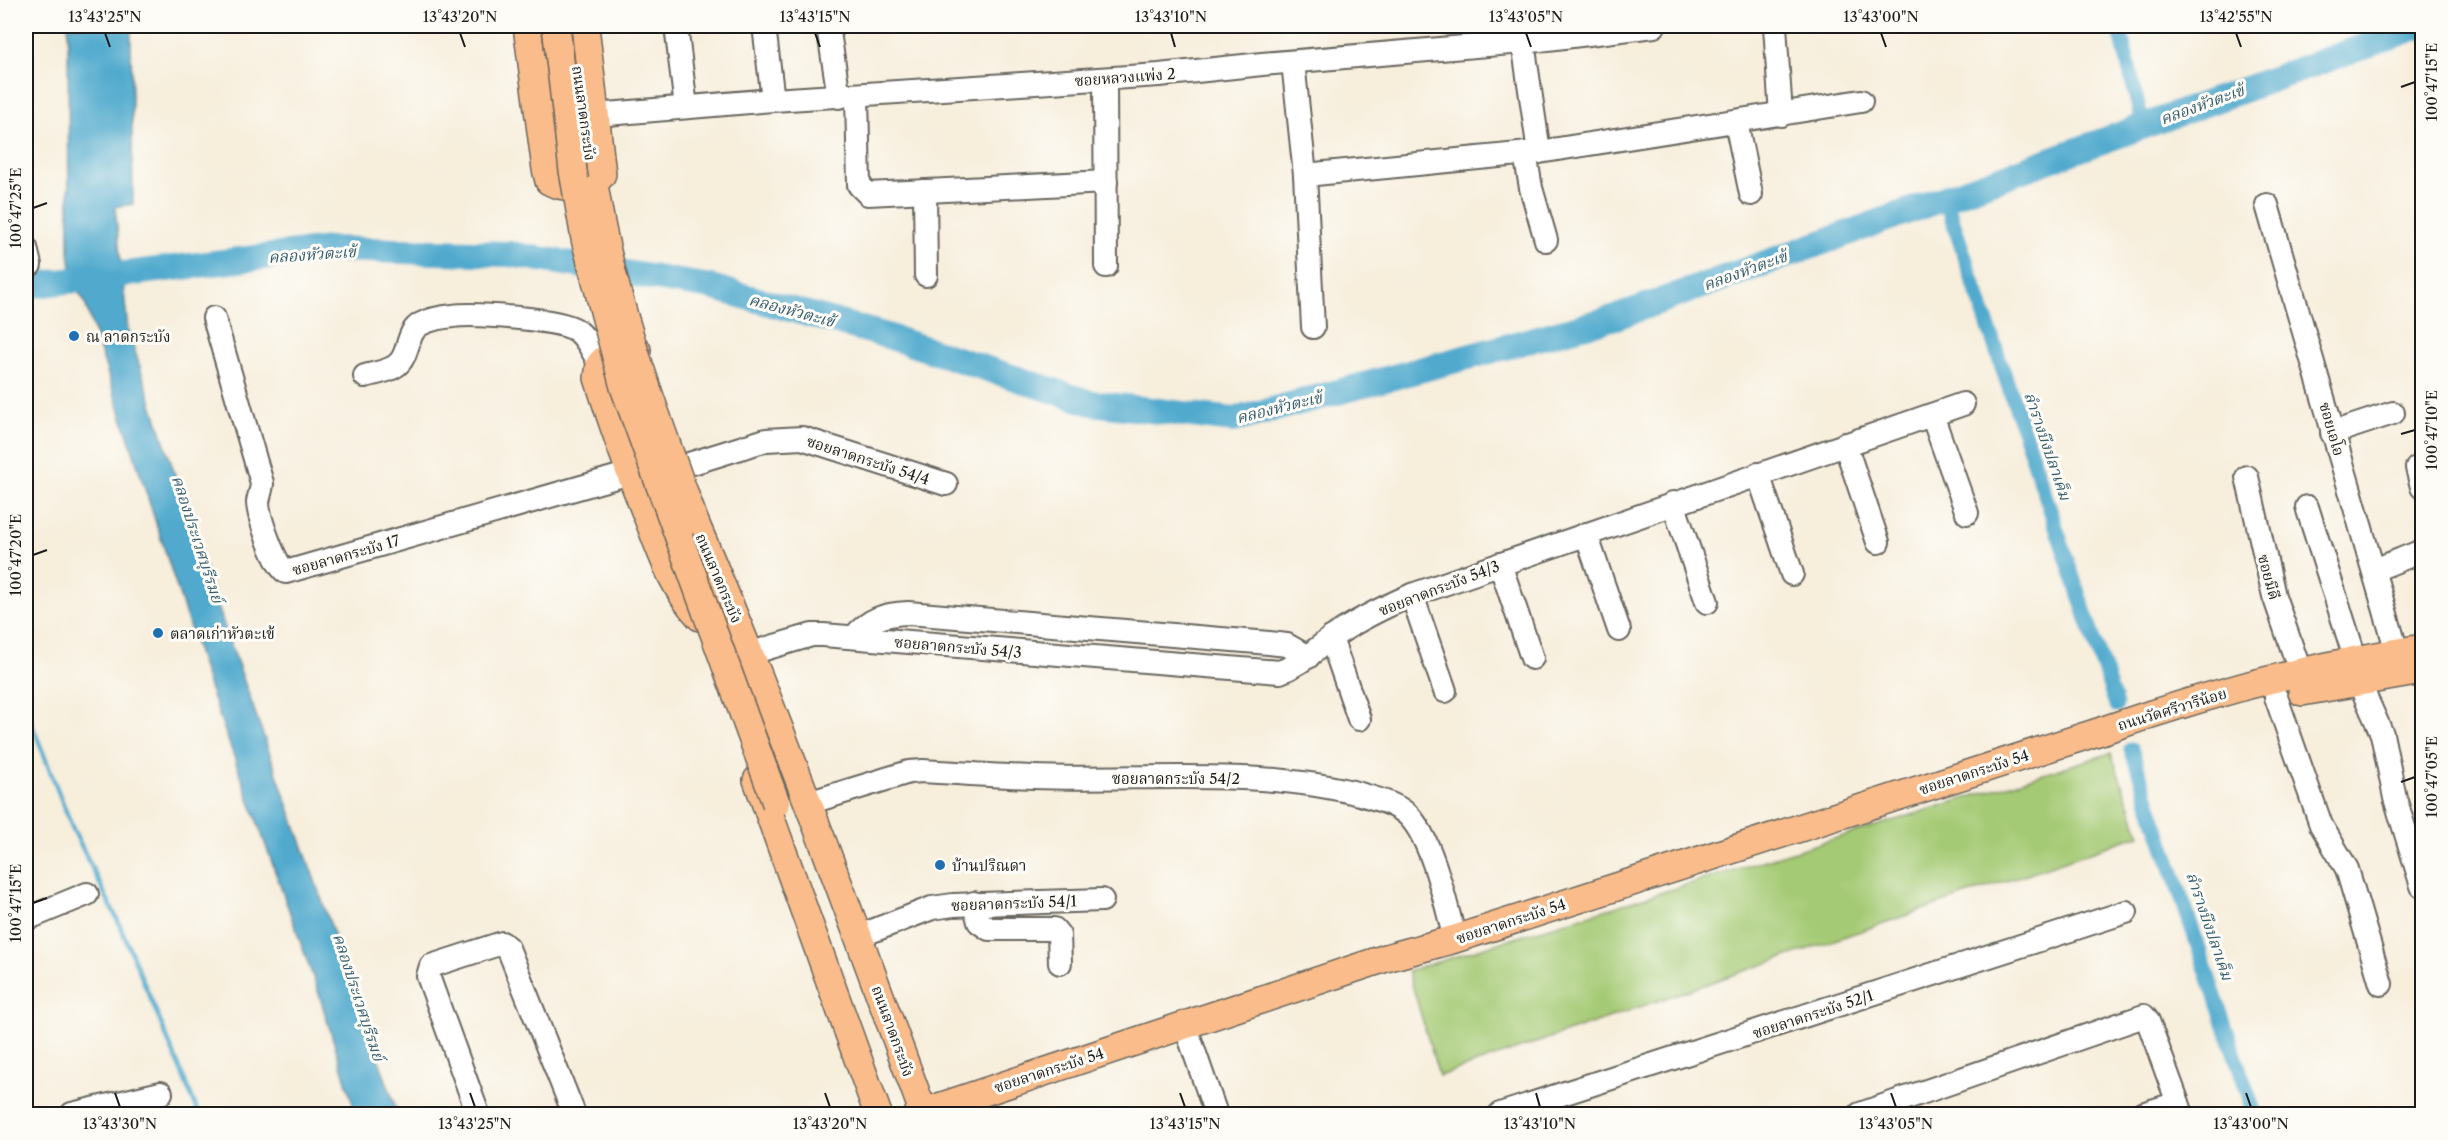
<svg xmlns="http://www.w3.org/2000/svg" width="2448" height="1140" viewBox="0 0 2448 1140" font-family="'Libre Caslon Text','Noto Serif Thai',serif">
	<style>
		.green { fill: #a5ca74; stroke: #607348; stroke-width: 1.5 }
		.water { fill: #51aace; stroke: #366375; stroke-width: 1.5 }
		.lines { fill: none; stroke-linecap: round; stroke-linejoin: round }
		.stream { stroke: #51aace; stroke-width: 4.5 }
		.canal { stroke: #51aace; stroke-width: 15 }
		.river { stroke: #51aace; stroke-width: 26 }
		.minor-casing { stroke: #69665f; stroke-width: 26 }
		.major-casing { stroke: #69665f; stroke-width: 30 }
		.minor { stroke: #fff; stroke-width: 22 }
		.major { stroke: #f9bc8a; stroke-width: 27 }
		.major-bridge-casing { stroke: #69665f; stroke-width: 30; stroke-linecap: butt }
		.major-bridge { stroke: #f9bc8a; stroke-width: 27 }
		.ticks { fill: none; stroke: #1c1c1c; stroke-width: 2 }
		.poi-dot { fill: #1f6fb2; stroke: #fdfcf7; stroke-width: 2 }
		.labels { text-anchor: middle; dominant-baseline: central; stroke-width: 6; stroke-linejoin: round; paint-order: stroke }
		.street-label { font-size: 15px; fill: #1c1c1c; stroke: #fdfcf7 }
		.poi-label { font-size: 15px; fill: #1c1c1c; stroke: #fdfcf7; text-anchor: start }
		.water-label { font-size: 16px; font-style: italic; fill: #345c6c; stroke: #fdfcf7 }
		.neatline { fill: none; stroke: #1c1c1c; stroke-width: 2 }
		.ticks-label { font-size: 15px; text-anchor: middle; fill: #1c1c1c }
	</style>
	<rect width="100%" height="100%" fill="#fdfcf7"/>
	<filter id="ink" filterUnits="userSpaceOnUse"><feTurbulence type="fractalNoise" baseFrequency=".0167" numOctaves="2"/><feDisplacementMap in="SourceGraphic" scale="12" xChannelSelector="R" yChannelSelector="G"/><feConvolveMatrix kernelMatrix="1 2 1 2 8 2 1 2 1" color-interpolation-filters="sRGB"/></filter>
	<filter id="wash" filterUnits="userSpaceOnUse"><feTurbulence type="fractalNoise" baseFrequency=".008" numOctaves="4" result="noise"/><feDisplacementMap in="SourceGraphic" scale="24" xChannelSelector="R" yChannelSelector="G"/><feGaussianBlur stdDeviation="1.35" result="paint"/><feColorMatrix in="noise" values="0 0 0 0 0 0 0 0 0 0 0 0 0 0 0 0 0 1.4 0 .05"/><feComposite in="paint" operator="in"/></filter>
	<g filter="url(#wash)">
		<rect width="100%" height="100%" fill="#f7eedc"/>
		<!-- green -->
		<path class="green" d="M2111,753L2140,835L1439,1076L1408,971Z"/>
		<!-- water -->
		<path class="water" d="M68,26H131L133,204L115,207L128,330L224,625L398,1114H356L319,994L209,687L84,300L73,285L69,252Z"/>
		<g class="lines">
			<!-- stream -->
			<path class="stream" d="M26,709L72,827L118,921L199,1114"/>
			<!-- canal -->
			<g class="canal">
				<path d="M2119,26L2143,126"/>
				<path d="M1945,198L2116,705"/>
				<path d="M2131,749L2255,1114"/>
			</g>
			<!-- river -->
			<path class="river" d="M26,286L329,249L510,254L711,287L884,335L1091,403L1234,420L1616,317L2420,26"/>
		</g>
	</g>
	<g filter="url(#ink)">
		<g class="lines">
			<!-- minor casing -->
			<g class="minor-casing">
				<g id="minor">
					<path d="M676,26L686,107"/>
					<path d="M764,26L773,100"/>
					<path d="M828,26L839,97"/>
					<path d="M1775,26L1781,115"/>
					<path d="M1523,42L1539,152"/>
					<path d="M1293,62L1305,175L1313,327"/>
					<path d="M1105,79L1106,266"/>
					<path d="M857,96L859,185L868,194L1106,182"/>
					<path d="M595,115L773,100L1159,75L1262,64L1523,42L1654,26"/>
					<path d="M1736,122L1751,194"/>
					<path d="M1525,153L1531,188L1546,240"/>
					<path d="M1305,175L1539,152L1861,101"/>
					<path d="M925,191L926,275"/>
					<path d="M2267,205L2397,652"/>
					<path d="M26,248L30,265"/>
					<path d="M214,318L262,483C262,489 259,495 258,502C258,515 275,566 286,572L630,473"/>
					<path d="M365,376C375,373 392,371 399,363C410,352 406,332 421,324C430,319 443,317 453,316C474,313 560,319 576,330C587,337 593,353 600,364"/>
					<path d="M1932,415L1967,513"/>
					<path d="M2332,433L2393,413"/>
					<path d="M1845,444L1878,542"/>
					<path d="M686,465L766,440L802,438L946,484"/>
					<path d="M2417,468L2422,487"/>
					<path d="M1758,474L1792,574"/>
					<path d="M2247,477L2274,596L2301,674"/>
					<path d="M1673,503L1707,602"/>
					<path d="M2307,507L2356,661"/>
					<path d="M1586,534L1619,630"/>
					<path d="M1500,564L1532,658"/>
					<path d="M2374,570L2422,551"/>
					<path d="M1412,595L1445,691"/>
					<path d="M854,637C869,619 884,614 908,613L1269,643L1287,645L1308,657"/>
					<path d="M1331,638L1359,719"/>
					<path d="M751,653L812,635H823L1280,672C1300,665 1313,651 1330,639C1355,621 1384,607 1412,595L1963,404"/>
					<path d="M2358,680L2382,734L2395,798L2422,886"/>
					<path d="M2276,697L2321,825L2347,869L2381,984"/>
					<path d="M808,803L909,772L923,771C960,773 996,776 1033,777C1139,781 1257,767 1360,794C1376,799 1396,803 1409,816C1433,841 1446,906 1455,939"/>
					<path d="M974,903L979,922L989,929H1054L1059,935L1060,963"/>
					<path d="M26,919L87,894"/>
					<path d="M859,936L932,908L953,905L1102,900"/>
					<path d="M1185,1025L1216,1114"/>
					<path d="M72,1114L161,1093"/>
					<path d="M478,1114L428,976L431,966L502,943L508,948L574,1114"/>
					<path d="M1500,1114L2126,912"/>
					<path d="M1860,1114L2144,1016L2148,1021L2182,1114"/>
					<path d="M2142,1114L2178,1103"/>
				</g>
			</g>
			<!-- major casing -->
			<g class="major-casing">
				<g id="major">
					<path d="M527,26L546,169L549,181C563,189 593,189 602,174L585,26"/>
					<path d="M637,350L605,359L600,364L598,378C613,426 630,474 649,521C663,557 673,588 700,617"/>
					<path d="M694,520C778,715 850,915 924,1114"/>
					<path d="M2302,692L2422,671"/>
					<path d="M757,780L878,1114"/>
					<path d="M918,1114L1386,958L1455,939L2101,731C2203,695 2315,665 2422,648"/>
				</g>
			</g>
			<!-- minor -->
			<use href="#minor" class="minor"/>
			<!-- major -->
			<use href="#major" class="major"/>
			<!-- major-bridge casing -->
			<g class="major-bridge-casing">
				<g id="major-bridge">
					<path d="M556,26L573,171L585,239L624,387L776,803"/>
					<path d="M595,190C613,304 655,412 694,520"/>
				</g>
			</g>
			<!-- major-bridge -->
			<use href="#major-bridge" class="major-bridge"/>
		</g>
	</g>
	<!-- ticks -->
	<path class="ticks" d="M105,33L110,47M460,33L465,47M815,33L820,47M1171,33L1175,47M1526,33L1531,47M1881,33L1886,47M2236,33L2241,47M2401,87L2415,82M33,208L47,203M2401,434L2415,430M33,555L47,550M2401,782L2415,777M33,903L47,898M115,1093L120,1107M470,1093L475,1107M825,1093L830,1107M1180,1093L1185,1107M1536,1093L1540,1107M1891,1093L1896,1107M2246,1093L2251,1107"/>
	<!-- markers -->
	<g class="poi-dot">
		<circle cx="74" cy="336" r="6"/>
		<circle cx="158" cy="633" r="6"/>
		<circle cx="940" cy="865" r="6"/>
	</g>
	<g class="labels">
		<!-- street labels -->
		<g class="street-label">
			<text transform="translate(1125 77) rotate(-4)">ซอยหลวงแพ่ง 2</text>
			<text transform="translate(584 113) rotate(82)">ถนนลาดกระบัง</text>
			<text transform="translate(2332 429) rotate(74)">ซอยเอโอ</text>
			<text transform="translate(868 460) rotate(18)">ซอยลาดกระบัง 54/4</text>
			<text transform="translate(346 555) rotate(-16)">ซอยลาดกระบัง 17</text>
			<text transform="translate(2269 577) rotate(75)">ซอยมีดี</text>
			<text transform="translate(719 578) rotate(67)">ถนนลาดกระบัง</text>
			<text transform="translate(1439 588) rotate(-21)">ซอยลาดกระบัง 54/3</text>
			<text transform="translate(958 647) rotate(5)">ซอยลาดกระบัง 54/3</text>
			<text transform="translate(2172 709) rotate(-17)">ถนนวัดศรีวารีน้อย</text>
			<text transform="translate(1974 772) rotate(-18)">ซอยลาดกระบัง 54</text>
			<text x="1176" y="778">ซอยลาดกระบัง 54/2</text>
			<text transform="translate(1014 903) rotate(-2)">ซอยลาดกระบัง 54/1</text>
			<text transform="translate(1511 921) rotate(-18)">ซอยลาดกระบัง 54</text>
			<text transform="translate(1813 1014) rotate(-18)">ซอยลาดกระบัง 52/1</text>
			<text transform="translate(893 1031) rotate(70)">ถนนลาดกระบัง</text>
			<text transform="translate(1049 1070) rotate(-18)">ซอยลาดกระบัง 54</text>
		</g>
		<!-- poi labels -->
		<g class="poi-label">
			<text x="86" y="336">ณ ลาดกระบัง</text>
			<text x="170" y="633">ตลาดเก่าหัวตะเข้</text>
			<text x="952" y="865">บ้านปริณดา</text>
		</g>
		<!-- water labels -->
		<g class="water-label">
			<text transform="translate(2202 104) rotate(-20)">คลองหัวตะเข้</text>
			<text transform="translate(312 254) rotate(-4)">คลองหัวตะเข้</text>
			<text transform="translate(1745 270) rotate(-20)">คลองหัวตะเข้</text>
			<text transform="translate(792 310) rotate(15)">คลองหัวตะเข้</text>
			<text transform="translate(1279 407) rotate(-14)">คลองหัวตะเข้</text>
			<text transform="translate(2048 446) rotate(71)">ลำรางบึงปลาเค็ม</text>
			<text transform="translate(198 539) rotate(72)">คลองประเวศบุรีรมย์</text>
			<text transform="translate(2210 926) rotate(71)">ลำรางบึงปลาเค็ม</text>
			<text transform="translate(359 997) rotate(72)">คลองประเวศบุรีรมย์</text>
		</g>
	</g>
	<!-- margin -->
	<rect width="2448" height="1140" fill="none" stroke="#fdfcf7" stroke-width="66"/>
	<rect x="33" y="33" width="2382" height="1074" class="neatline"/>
	<g class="ticks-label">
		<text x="105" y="22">13°43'25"N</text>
		<text x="460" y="22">13°43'20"N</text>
		<text x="815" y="22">13°43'15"N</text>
		<text x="1171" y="22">13°43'10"N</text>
		<text x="1526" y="22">13°43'05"N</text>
		<text x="1881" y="22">13°43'00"N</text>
		<text x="2236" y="22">13°42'55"N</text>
		<text transform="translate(2432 82) rotate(-90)" y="5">100°47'15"E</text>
		<text transform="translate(16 208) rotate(-90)" y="5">100°47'25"E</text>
		<text transform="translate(2432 430) rotate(-90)" y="5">100°47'10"E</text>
		<text transform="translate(16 555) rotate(-90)" y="5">100°47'20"E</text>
		<text transform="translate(2432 777) rotate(-90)" y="5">100°47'05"E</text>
		<text transform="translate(16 903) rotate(-90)" y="5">100°47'15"E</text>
		<text x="120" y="1129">13°43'30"N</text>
		<text x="475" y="1129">13°43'25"N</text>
		<text x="830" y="1129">13°43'20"N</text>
		<text x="1185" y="1129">13°43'15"N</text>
		<text x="1540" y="1129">13°43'10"N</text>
		<text x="1896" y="1129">13°43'05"N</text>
		<text x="2251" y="1129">13°43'00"N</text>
	</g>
</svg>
